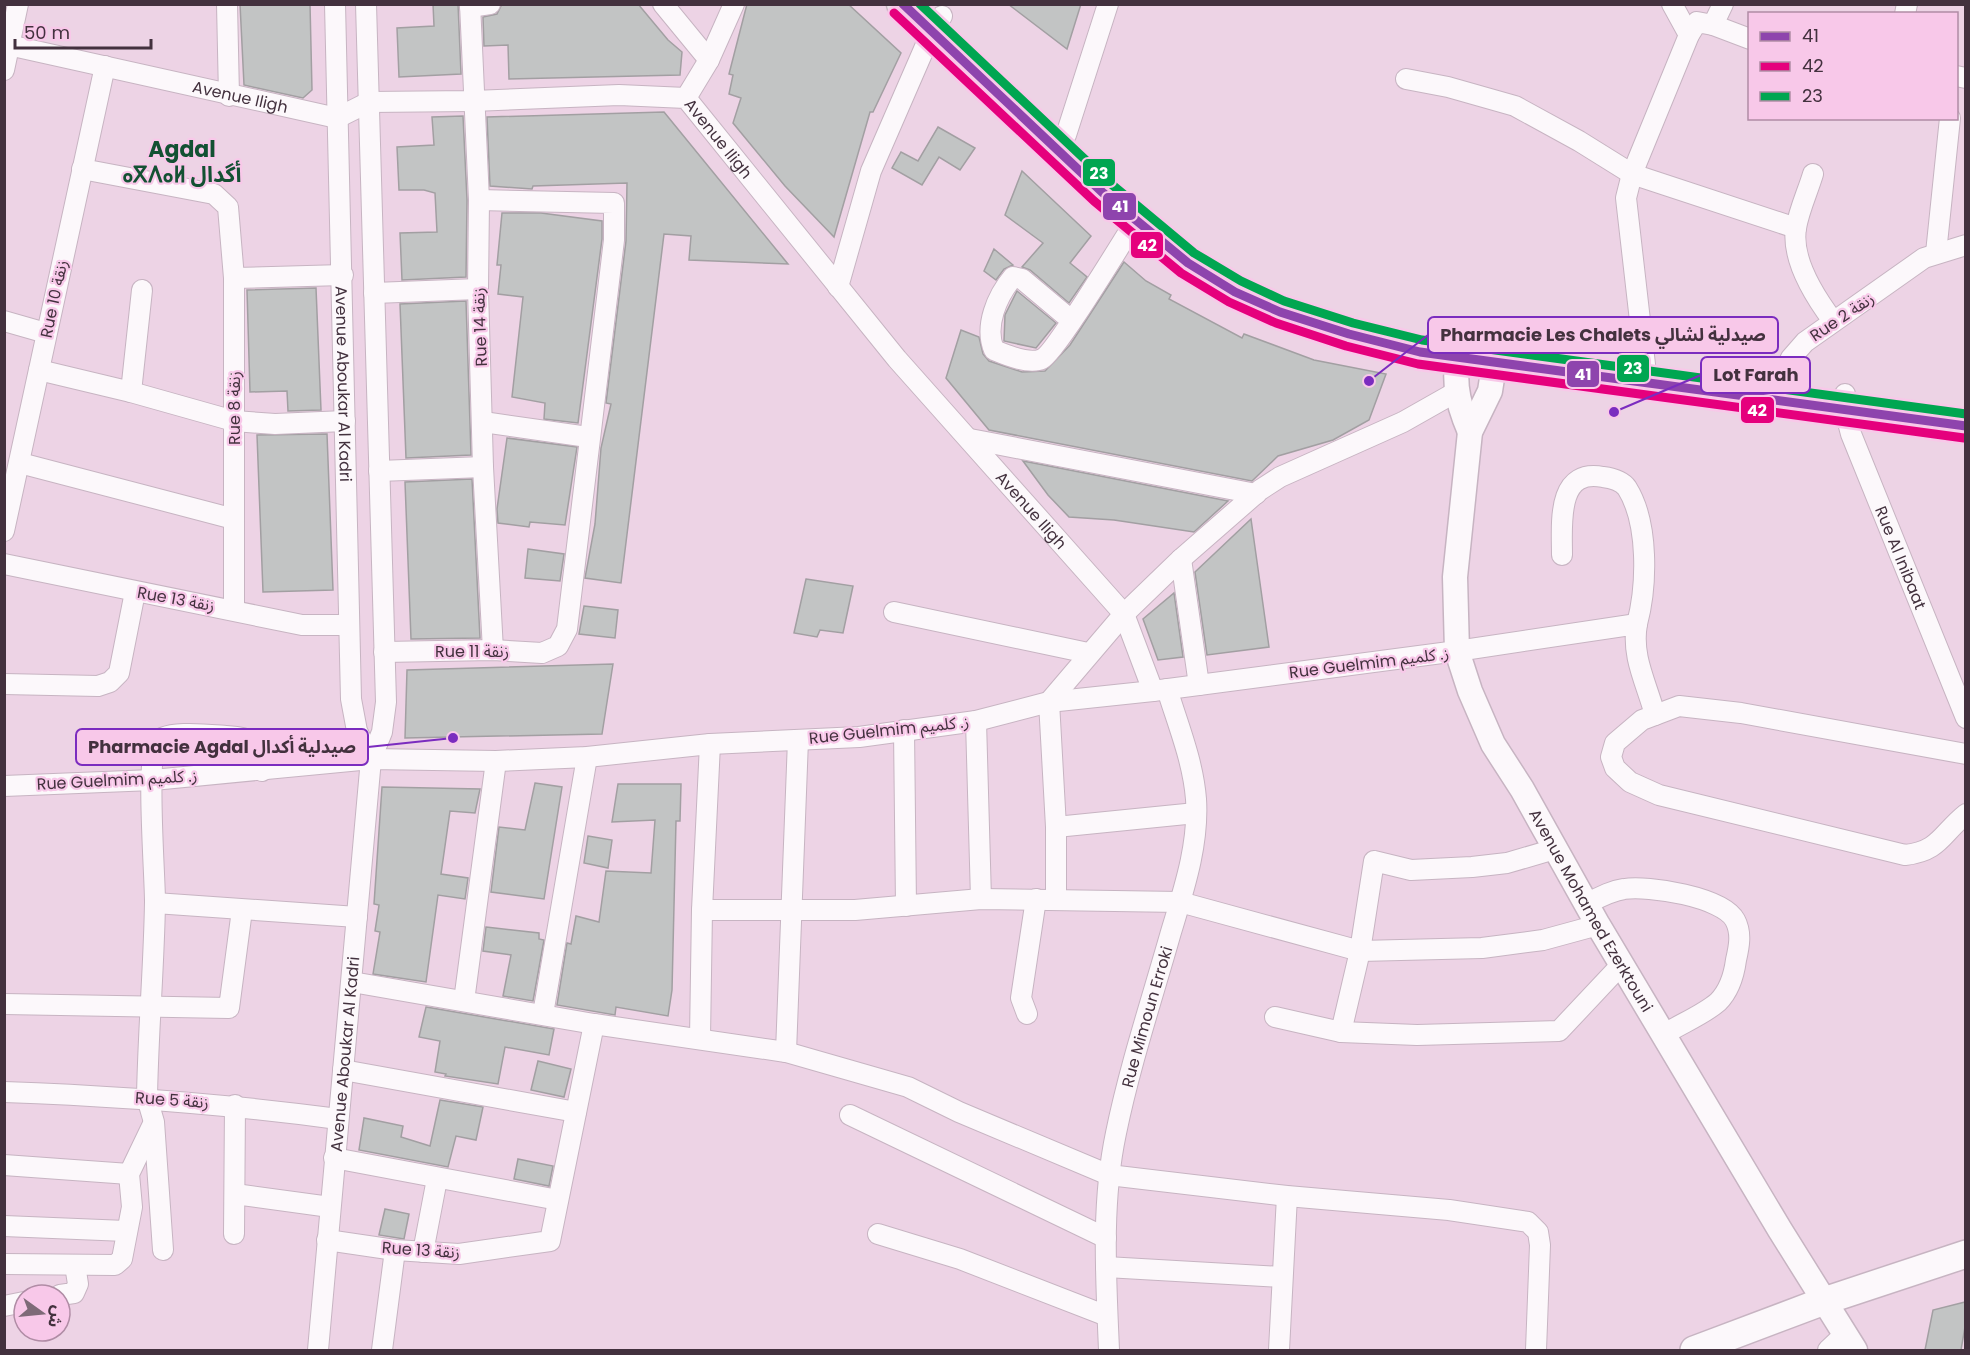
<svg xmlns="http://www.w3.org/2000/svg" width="1970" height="1355" viewBox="0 0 1970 1355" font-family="Poppins,'Noto Sans Arabic','Noto Sans Tifinagh',sans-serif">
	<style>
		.building { fill: #c2c4c4; stroke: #a29fa2; stroke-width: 1.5 }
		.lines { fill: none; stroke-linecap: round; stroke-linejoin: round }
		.minor-casing { stroke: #c7b4c2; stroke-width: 22 }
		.tertiary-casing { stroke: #c7b4c2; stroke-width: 27 }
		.secondary-casing { stroke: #c7b4c2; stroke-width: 30 }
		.primary-casing { stroke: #c5b7c0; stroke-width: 33 }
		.minor { stroke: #fcf8fb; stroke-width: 20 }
		.tertiary { stroke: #fcf8fb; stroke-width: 24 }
		.secondary { stroke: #fcf8fb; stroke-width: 27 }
		.primary { stroke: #eae2e8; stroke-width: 30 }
		.bus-1-casing { stroke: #f8c8e9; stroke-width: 14 }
		.bus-2-casing { stroke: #f8c8e9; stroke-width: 14 }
		.bus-3-casing { stroke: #f8c8e9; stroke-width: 14 }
		.bus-1 { stroke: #8e44ad; stroke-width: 9 }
		.bus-2 { stroke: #e5007d; stroke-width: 9 }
		.bus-3 { stroke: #00a651; stroke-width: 9 }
		.labels { text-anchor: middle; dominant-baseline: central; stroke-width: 4.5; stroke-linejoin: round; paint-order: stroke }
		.street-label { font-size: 16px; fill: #43313e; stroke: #f8c8e9 }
		.district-label { font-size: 22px; font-weight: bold; fill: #135133; stroke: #f8c8e9 }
		.leader { fill: none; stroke: #7b2cbf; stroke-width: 2 }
		.callout-dot { fill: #7b2cbf; stroke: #f8c8e9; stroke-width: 2 }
		.callout { fill: #f8c8e9; stroke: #7b2cbf; stroke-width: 2 }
		.callout-label { font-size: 18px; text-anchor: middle; font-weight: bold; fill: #43313e }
		.line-badge { stroke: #f8c8e9; stroke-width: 2 }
		.badge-label { font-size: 16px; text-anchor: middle; font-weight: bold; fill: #fff }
	</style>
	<rect width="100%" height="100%" fill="#edd3e5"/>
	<!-- building -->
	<g class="building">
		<path d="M240,4H310L312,90L303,98L244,85Z"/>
		<path d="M433,4H458L461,74L399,77L397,28L434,26Z"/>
		<path d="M502,4H638L668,40L682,52L680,75L509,79L508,45L484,46L483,17L497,14Z"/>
		<path d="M747,4H848L901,53L873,112H870L834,237L785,186L733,123L741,98L729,94L733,75L729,74Z"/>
		<path d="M1008,4H1081L1067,49Z"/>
		<path d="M664,112L788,264L689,260L691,236L664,234L621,583L585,578L595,524L601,448L611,404L606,403L626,241L627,183L533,186L532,189L490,186L487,117Z"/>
		<path d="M463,116L467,200L466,277L402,280L400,233L437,232L435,193L424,190H399L397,147L434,145L432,117Z"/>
		<path d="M938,127L975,148L960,170L939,157L922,185L892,168L901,152L918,161Z"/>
		<path d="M1022,171L1091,236L1070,263L1087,277L1069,303L1030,270L1022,267L1043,243L1005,215Z"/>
		<path d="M502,213H541L602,221V239L578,423L544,419L545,403L512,397L523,297L498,294L501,265H497Z"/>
		<path d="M994,249L1013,265L1004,269L996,280L984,271Z"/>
		<path d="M1124,262L1146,281L1171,295L1169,299L1242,338L1244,334L1314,360L1386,374L1369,420L1333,440L1278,456L1252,481L989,430L946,378L961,330L979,337L983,354L989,361L1022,372L1045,371L1070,345Z"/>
		<path d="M316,288L321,410L288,411L287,391L250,392L247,290Z"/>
		<path d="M1017,291L1056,323L1036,348L1004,341L1005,315Z"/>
		<path d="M466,301L471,455L406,458L400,304Z"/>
		<path d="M327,434L333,590L263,592L257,435Z"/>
		<path d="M507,438L577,447L565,525L530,522L529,527L498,523L497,509Z"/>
		<path d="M1023,461L1228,501L1194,532L1114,520L1069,517L1048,495Z"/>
		<path d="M472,479L480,638L411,639L405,482Z"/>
		<path d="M1251,519L1269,647L1207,655L1195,572Z"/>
		<path d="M528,549L564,554L560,581L525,578Z"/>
		<path d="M806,579L853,586L843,633L820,630L817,637L794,633Z"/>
		<path d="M1174,593L1183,657L1158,660L1143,619Z"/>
		<path d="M584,606L618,610L615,638L579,634Z"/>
		<path d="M613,664L602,734L405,738L407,670Z"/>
		<path d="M535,783L562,787L544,899L491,892L499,827L525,830Z"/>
		<path d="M618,784H681L680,821H676L672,990L668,1016L616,1007L615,1015L557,1005L567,943L571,944L576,916L599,922L606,871L651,873L655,820L612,822Z"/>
		<path d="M382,787L480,789L475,813L450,811L441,874L468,878L465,899L438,895L426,982L373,974L380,932L375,931L379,905L374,904Z"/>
		<path d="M588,836L612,840L608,868L584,863Z"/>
		<path d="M486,927L539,933V939L544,940L533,1001L503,996L511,955L483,951Z"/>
		<path d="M426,1007L554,1029L549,1055L505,1047L498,1084L445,1076L446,1074L435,1072L440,1041L419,1037Z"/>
		<path d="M538,1061L571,1069L564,1097L531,1090Z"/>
		<path d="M440,1100L483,1107L476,1140L456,1136L448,1167L359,1150L364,1118L403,1126L401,1137L430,1146Z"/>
		<path d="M518,1159L553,1166L549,1186L514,1179Z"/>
		<path d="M385,1209L409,1214L404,1239L379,1235Z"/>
		<path d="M1965,1302V1327L1961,1350H1925L1933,1310Z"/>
	</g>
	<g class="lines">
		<!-- minor casing -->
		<g class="minor-casing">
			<g id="minor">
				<path d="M227,4L229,96"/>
				<path id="s1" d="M335,4L351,699L357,731L371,759"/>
				<path d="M470,4L479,200L478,289L483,467L493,650"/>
				<path d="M663,4L709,60"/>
				<path d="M1672,4L1689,35"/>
				<path d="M470,7L490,4"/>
				<path d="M1905,14L1907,4"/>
				<path d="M1713,25L1750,39"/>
				<path id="s2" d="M4,44L337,118L369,102L473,101L619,95L686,98L897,359L1124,614L1153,691"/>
				<path d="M4,70L18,4"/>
				<path d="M1956,76L1966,78"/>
				<path d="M1406,79L1448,87L1515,106L1579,141L1632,174L1796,228"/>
				<path d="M686,98L709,60L734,4"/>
				<path d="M1066,135L1108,4"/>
				<path d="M82,169L214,194L228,207L234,278V610"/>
				<path d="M1813,174C1808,191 1799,210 1796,228C1791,260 1815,297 1833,321"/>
				<path d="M1936,253L1950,118"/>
				<path d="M234,278L343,275"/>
				<path d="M838,287L871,171L931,33L942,16"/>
				<path d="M374,293L478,289"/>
				<path d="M1071,320L1022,279L1013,277C997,296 984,326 994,350C1006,355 1029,365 1042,359C1055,353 1122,242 1135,222"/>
				<path d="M4,321L46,333"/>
				<path d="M39,370L131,392L234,421L275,424L345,421"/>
				<path d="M1647,382L1626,198L1632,174L1689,35L1697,22L1713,25L1723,4"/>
				<path d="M131,392L142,290"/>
				<path id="s3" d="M1845,394V411L1851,434L1966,718"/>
				<path d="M1770,400L1791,358L1805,342L1924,258L1966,245"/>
				<path d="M483,422L588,437"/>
				<path d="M970,439L1256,494"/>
				<path d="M20,463L234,519"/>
				<path d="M379,471L483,467"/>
				<path d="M4,531L105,66"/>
				<path d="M1562,555C1562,524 1556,468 1603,477C1611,478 1622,481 1627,488C1649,523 1647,586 1637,624"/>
				<path d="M1181,559L1199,685"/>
				<path d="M4,564L302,625H349"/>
				<path d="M894,612L1088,653"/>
				<path d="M384,652L493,650L542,653L558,646L567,629L614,240V203L479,200"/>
				<path d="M4,684L98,686L110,682L119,673L135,592"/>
				<path d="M976,721L981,899"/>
				<path d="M904,730L906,906"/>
				<path d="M1966,754L1741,713L1679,706L1642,720L1615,743L1611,757L1615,768L1630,782L1659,795L1905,855C1940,851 1941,834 1966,814"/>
				<path d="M4,786L153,780L371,759L496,761L587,757L710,744L859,737L976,721L1049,702L1153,691L1457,651L1637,624C1631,657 1647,684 1655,715"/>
				<path d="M1056,827L1196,813"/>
				<path d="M1056,899V827L1049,702L1124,614L1181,559L1260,490L1280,477L1403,422L1456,392"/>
				<path d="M155,903L357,917"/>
				<path d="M1586,904C1598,898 1610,891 1624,889C1648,885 1723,897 1735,920C1742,933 1739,947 1736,960C1734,975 1729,991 1718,1002C1703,1015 1680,1024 1663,1035"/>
				<path d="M702,910H855L981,899L1180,902L1360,951L1482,948L1543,940L1598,925"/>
				<path d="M352,982L594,1024L786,1052L908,1087L959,1112L1109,1175L1287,1196L1449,1210L1528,1222L1538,1232L1540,1245L1536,1350"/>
				<path d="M464,1001L496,761"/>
				<path d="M4,1004L229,1008L242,910"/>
				<path d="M543,1014L587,757"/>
				<path d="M1027,1014L1021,998L1036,899"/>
				<path d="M1275,1017L1341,1032L1360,951L1374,861L1411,870L1472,867L1507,863L1555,849"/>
				<path d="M1341,1032L1417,1035L1559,1031L1621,965"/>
				<path d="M700,1038L702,910L710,744"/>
				<path d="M786,1052L798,740"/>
				<path d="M343,1070L576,1112"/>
				<path d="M4,1092C117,1096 227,1104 338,1119"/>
				<path d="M850,1115L1106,1238"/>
				<path d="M334,1158L558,1200"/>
				<path d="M4,1165L129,1174"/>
				<path d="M235,1194L330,1207"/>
				<path d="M4,1226L126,1231"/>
				<path d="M234,1234L235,1105"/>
				<path d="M878,1234L960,1259L1107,1316"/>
				<path d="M327,1240L395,1250L459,1254L550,1241L594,1024"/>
				<path d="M163,1250L154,1122L147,1098C148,1032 154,967 155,902C155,874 146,762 156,743C163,729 212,735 226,736C256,738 256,743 262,771"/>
				<path d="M423,1252L437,1179"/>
				<path d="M4,1264L115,1265L122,1259L132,1207L129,1174L153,1124"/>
				<path d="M1106,1267L1282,1277"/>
				<path d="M60,1295L74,1293L78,1284L75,1265"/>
				<path d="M4,1306L24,1302"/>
				<path id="s4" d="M318,1350L371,759L382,732L386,702L366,4"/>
				<path d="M382,1350L395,1250"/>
				<path id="s5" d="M1109,1350C1106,1278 1101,1204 1116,1133C1130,1065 1152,999 1171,932C1184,889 1199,844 1196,799C1193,761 1178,725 1167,689"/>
				<path d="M1279,1350L1287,1196"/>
				<path d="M1828,1350L1845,1334"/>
			</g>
		</g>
		<!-- tertiary casing -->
		<g class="tertiary-casing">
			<g id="tertiary">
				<path d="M1463,341C1451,374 1456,400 1470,432"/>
				<path id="s6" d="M1497,346L1490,391L1470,432L1455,577L1457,651L1470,691L1493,744L1522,789L1598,925L1780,1230L1855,1350"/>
			</g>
		</g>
		<!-- secondary casing -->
		<g class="secondary-casing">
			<path id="secondary" d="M1694,1350L1824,1301L1966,1254"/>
		</g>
		<!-- primary casing -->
		<g class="primary-casing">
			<path id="primary" d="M902,4C954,55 1008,105 1061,154C1115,204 1169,257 1235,292C1294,322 1357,337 1420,352L1966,426"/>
		</g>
		<!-- minor -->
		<use href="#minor" class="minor"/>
		<!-- tertiary -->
		<use href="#tertiary" class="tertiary"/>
		<!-- secondary -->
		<use href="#secondary" class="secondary"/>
		<!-- primary -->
		<use href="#primary" class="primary"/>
		<!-- bus-1 casing -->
		<g class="bus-1-casing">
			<path id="bus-1" d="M903,4L1102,192L1188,263L1235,292L1280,312L1349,334L1420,352L1966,426"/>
		</g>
		<!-- bus-2 casing -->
		<g class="bus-2-casing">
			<path id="bus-2" d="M894,13L1094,201L1181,273L1229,302L1276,323L1346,346L1418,364L1964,438"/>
		</g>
		<!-- bus-3 casing -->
		<g class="bus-3-casing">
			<path id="bus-3" d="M920,4L1110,183L1194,253L1241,281L1284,301L1353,323L1422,340L1966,414"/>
		</g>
		<!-- bus-1 -->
		<use href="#bus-1" class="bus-1"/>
		<!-- bus-2 -->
		<use href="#bus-2" class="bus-2"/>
		<!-- bus-3 -->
		<use href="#bus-3" class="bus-3"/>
	</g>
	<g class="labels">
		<!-- street labels -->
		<g class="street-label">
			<text stroke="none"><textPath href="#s2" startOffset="242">Avenue Iligh</textPath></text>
			<text stroke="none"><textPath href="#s2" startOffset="746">Avenue Iligh</textPath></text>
			<text transform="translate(54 299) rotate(-78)">Rue 10 زنقة</text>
			<text transform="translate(1842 317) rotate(-34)">Rue 2 زنقة</text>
			<text transform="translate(480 327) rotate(-92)">Rue 14 زنقة</text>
			<text stroke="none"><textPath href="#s1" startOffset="380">Avenue Aboukar Al Kadri</textPath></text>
			<text transform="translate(234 408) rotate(-90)">Rue 8 زنقة</text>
			<text stroke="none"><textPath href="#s2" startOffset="1232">Avenue Iligh</textPath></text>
			<text stroke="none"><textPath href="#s3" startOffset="174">Rue Al Inibaat</textPath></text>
			<text transform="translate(176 599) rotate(10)">Rue 13 زنقة</text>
			<text x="472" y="651">Rue 11 زنقة</text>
			<text transform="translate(1369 663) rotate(-7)">Rue Guelmim ز. كلميم</text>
			<text transform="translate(889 730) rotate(-6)">Rue Guelmim ز. كلميم</text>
			<text transform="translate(117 780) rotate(-3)">Rue Guelmim ز. كلميم</text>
			<text stroke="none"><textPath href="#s6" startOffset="604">Avenue Mohamed Ezerktouni</textPath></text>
			<text stroke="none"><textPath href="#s5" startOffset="338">Rue Mimoun Erroki</textPath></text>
			<text stroke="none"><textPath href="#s4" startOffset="297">Avenue Aboukar Al Kadri</textPath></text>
			<text transform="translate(172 1100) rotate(4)">Rue 5 زنقة</text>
			<text transform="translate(421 1250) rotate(4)">Rue 13 زنقة</text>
		</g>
		<!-- district labels -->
		<g class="district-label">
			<text x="182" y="149">Agdal<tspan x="182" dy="25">ⴰⴳⴷⴰⵍ أگدال</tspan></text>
		</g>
	</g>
	<!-- callouts -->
	<path class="leader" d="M1369 381L1428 335M1614 412L1701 375M453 738L368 747"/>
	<g class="callout-dot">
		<circle cx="1369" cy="381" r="6"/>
		<circle cx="1614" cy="412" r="6"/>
		<circle cx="453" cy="738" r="6"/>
	</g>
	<g class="callout">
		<rect x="1428" y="317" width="350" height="36" rx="6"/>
		<rect x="1701" y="357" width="109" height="36" rx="6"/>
		<rect x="76" y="729" width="292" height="36" rx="6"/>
	</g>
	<g class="callout-label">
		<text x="1603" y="341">Pharmacie Les Chalets صيدلية لشالي</text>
		<text x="1756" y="381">Lot Farah</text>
		<text x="222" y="753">Pharmacie Agdal صيدلية أكدال</text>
	</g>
	<g class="line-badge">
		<rect x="1082" y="158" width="34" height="29" rx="6" fill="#00a651"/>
		<rect x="1102" y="192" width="35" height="29" rx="6" fill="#8e44ad"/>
		<rect x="1130" y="231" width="34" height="28" rx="6" fill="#e5007d"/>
		<rect x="1616" y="354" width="34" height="29" rx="6" fill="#00a651"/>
		<rect x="1566" y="360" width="34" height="28" rx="6" fill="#8e44ad"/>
		<rect x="1740" y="396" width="35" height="28" rx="6" fill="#e5007d"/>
	</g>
	<g class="badge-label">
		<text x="1099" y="179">23</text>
		<text x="1120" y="212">41</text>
		<text x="1147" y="251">42</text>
		<text x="1633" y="374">23</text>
		<text x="1583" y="380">41</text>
		<text x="1757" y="416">42</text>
	</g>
	<!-- border -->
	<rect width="1970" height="1355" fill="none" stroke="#43313e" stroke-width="12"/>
	<!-- legend -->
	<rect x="1748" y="12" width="210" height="108" fill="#f8c8e9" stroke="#b08ca5" stroke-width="1.5"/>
	<rect x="1760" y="32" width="30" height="9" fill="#8e44ad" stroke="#b08ca5" stroke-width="1.5"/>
	<text x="1802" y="42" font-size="18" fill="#43313e">41</text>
	<rect x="1760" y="62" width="30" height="9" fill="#e5007d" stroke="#b08ca5" stroke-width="1.5"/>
	<text x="1802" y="72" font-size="18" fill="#43313e">42</text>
	<rect x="1760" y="92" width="30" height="9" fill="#00a651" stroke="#b08ca5" stroke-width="1.5"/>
	<text x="1802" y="102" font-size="18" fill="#43313e">23</text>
	<!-- north arrow -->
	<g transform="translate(42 1313) rotate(105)"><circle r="28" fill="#f8c8e9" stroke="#b08ca5" stroke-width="1.5"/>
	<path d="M0-4.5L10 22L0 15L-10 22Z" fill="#7e6a78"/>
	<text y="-9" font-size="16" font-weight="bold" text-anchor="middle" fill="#43313e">ش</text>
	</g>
	<!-- scale -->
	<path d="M15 39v9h136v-9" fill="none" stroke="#43313e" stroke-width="3"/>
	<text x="24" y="39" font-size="18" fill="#43313e" stroke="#f8c8e9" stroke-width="4.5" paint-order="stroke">50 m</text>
</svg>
